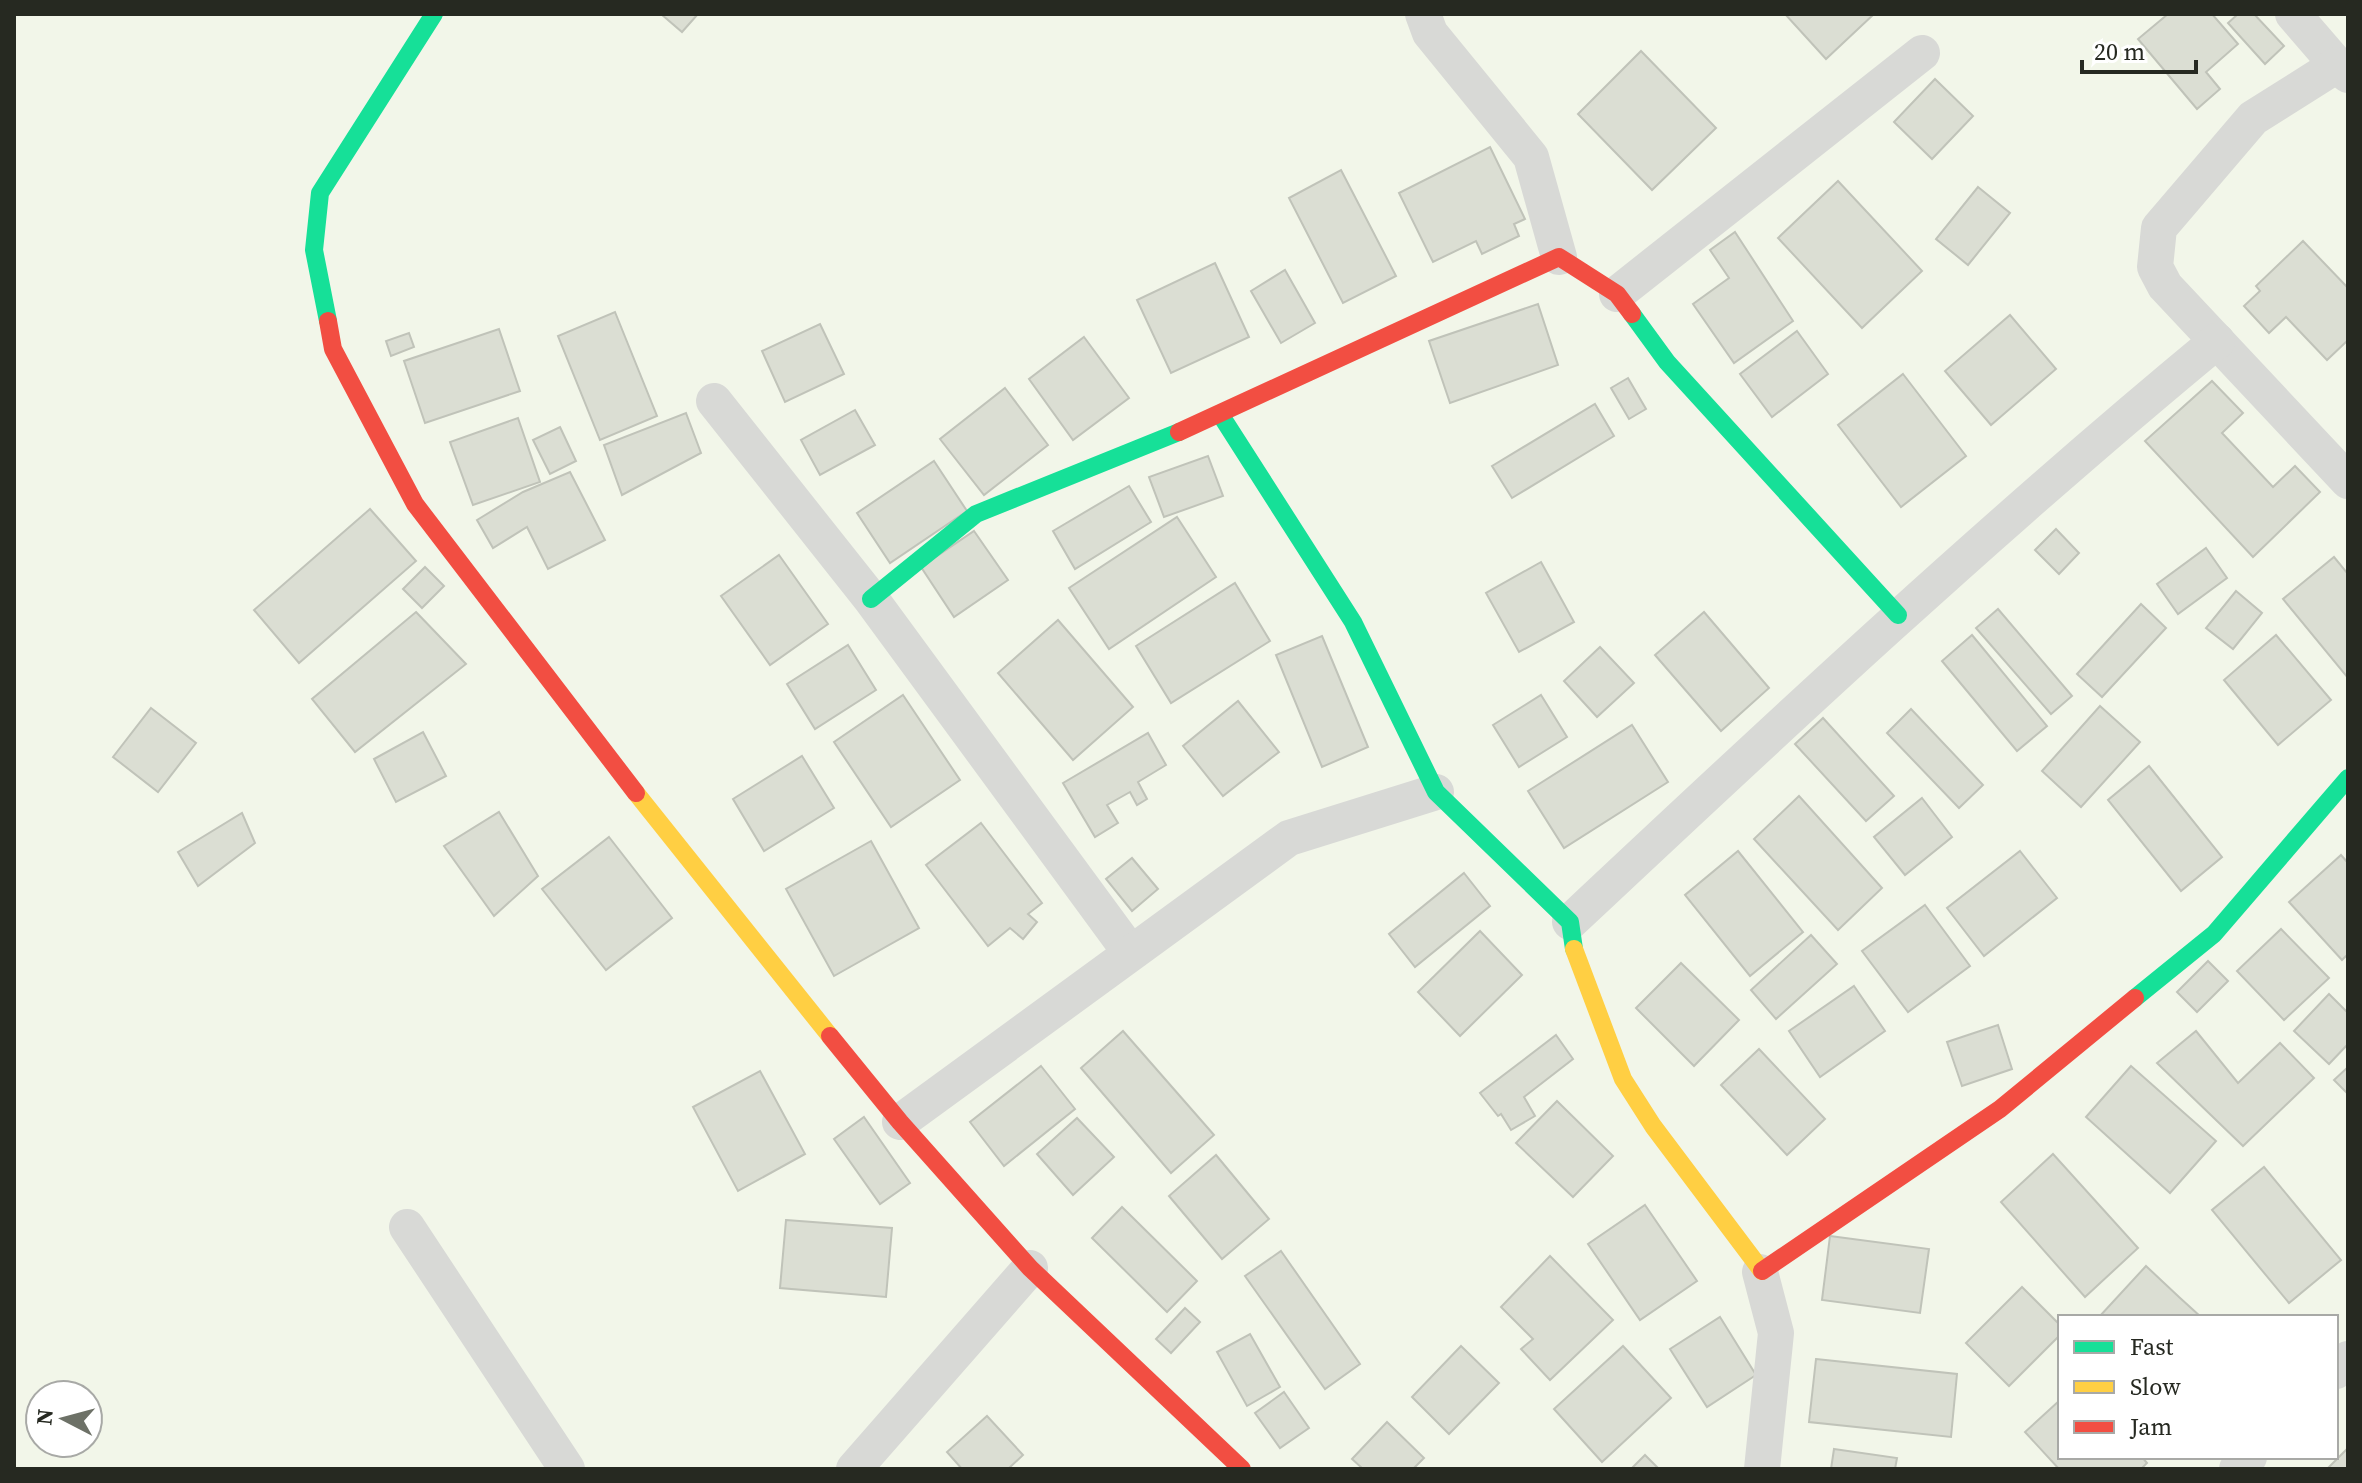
<svg xmlns="http://www.w3.org/2000/svg" width="2362" height="1483" viewBox="0 0 2362 1483" font-family="'Source Serif 4',serif">
	<style>
		.building { fill: #dbded3; stroke: #c0c3b9; stroke-width: 2 }
		.lines { fill: none; stroke-linecap: round; stroke-linejoin: round }
		.street { stroke: #d8d9d6; stroke-width: 36 }
		.fast { stroke: #16e098; stroke-width: 18 }
		.slow { stroke: #ffcf43; stroke-width: 18 }
		.jam { stroke: #f24e42; stroke-width: 18 }
	</style>
	<rect width="100%" height="100%" fill="#f2f6e9"/>
	<!-- building -->
	<g class="building">
		<path d="M661,14H698L682,32Z"/>
		<path d="M1785,14H1874L1826,59Z"/>
		<path d="M2168,14H2212L2238,44L2206,72L2220,89L2197,109L2138,39Z"/>
		<path d="M2238,14H2254L2284,46L2265,64L2228,23Z"/>
		<path d="M1641,51L1716,128L1652,190L1578,114Z"/>
		<path d="M1935,79L1973,116L1932,159L1894,122Z"/>
		<path d="M1490,147L1525,219L1514,224L1519,236L1482,254L1476,241L1433,262L1399,193Z"/>
		<path d="M1341,170L1396,276L1343,303L1289,198Z"/>
		<path d="M1838,181L1922,271L1862,328L1778,238Z"/>
		<path d="M1978,187L2010,213L1968,265L1936,239Z"/>
		<path d="M1735,232L1793,321L1734,363L1693,304L1729,278L1710,250Z"/>
		<path d="M2303,241L2348,288V340L2327,360L2286,317L2269,333L2244,306L2260,291L2256,286Z"/>
		<path d="M1215,263L1249,337L1171,373L1137,300Z"/>
		<path d="M1285,270L1315,323L1281,343L1251,291Z"/>
		<path d="M1538,304L1558,365L1450,403L1429,341Z"/>
		<path d="M615,312L657,416L600,440L558,336Z"/>
		<path d="M2010,315L2056,369L1991,425L1945,371Z"/>
		<path d="M820,324L844,374L785,402L762,351Z"/>
		<path d="M499,329L520,391L425,423L404,361Z"/>
		<path d="M1797,331L1828,374L1772,417L1740,374Z"/>
		<path d="M409,333L414,347L391,356L386,341Z"/>
		<path d="M1084,337L1129,398L1073,440L1029,379Z"/>
		<path d="M1903,374L1966,456L1901,507L1838,425Z"/>
		<path d="M1628,378L1646,409L1629,419L1611,388Z"/>
		<path d="M2212,381L2243,413L2222,433L2273,487L2295,466L2320,492L2253,557L2145,441Z"/>
		<path d="M1005,388L1048,445L984,495L940,439Z"/>
		<path d="M1595,404L1614,436L1512,498L1492,466Z"/>
		<path d="M855,410L875,445L820,475L801,440Z"/>
		<path d="M686,413L701,453L622,495L604,445Z"/>
		<path d="M518,418L540,482L473,505L450,442Z"/>
		<path d="M560,427L576,461L550,474L533,440Z"/>
		<path d="M1208,456L1223,496L1164,517L1149,477Z"/>
		<path d="M934,461L967,511L890,563L857,513Z"/>
		<path d="M570,472L605,540L548,569L527,527L493,548L477,520L523,492Z"/>
		<path d="M1129,486L1151,522L1075,569L1053,531Z"/>
		<path d="M370,509L416,561L299,663L254,610Z"/>
		<path d="M1177,517L1216,577L1109,649L1069,588Z"/>
		<path d="M2056,529L2079,553L2059,574L2035,550Z"/>
		<path d="M974,531L1008,580L954,617L921,567Z"/>
		<path d="M2206,548L2227,578L2178,614L2157,584Z"/>
		<path d="M779,555L828,624L770,665L721,596Z"/>
		<path d="M2334,557L2348,574V678L2283,599Z"/>
		<path d="M1541,562L1574,622L1519,652L1486,593Z"/>
		<path d="M425,567L444,586L422,608L403,589Z"/>
		<path d="M1235,583L1270,641L1171,703L1136,646Z"/>
		<path d="M2236,591L2262,613L2233,649L2206,628Z"/>
		<path d="M2141,604L2166,628L2102,697L2077,674Z"/>
		<path d="M1998,609L2072,696L2051,714L1976,628Z"/>
		<path d="M416,612L466,664L355,752L312,699Z"/>
		<path d="M1704,612L1769,688L1721,731L1655,655Z"/>
		<path d="M1058,620L1133,707L1073,760L998,673Z"/>
		<path d="M1972,635L2047,726L2017,751L1942,661Z"/>
		<path d="M2276,635L2331,700L2278,745L2224,680Z"/>
		<path d="M1322,636L1368,747L1322,767L1276,655Z"/>
		<path d="M848,645L876,690L815,729L787,684Z"/>
		<path d="M1600,647L1634,683L1597,717L1564,681Z"/>
		<path d="M903,695L960,780L891,827L834,742Z"/>
		<path d="M1541,695L1567,737L1519,767L1493,725Z"/>
		<path d="M1238,701L1279,752L1223,796L1183,746Z"/>
		<path d="M2100,706L2140,742L2081,807L2042,771Z"/>
		<path d="M151,708L196,743L158,792L113,757Z"/>
		<path d="M1911,709L1983,785L1959,808L1887,733Z"/>
		<path d="M1823,718L1894,796L1866,821L1795,744Z"/>
		<path d="M1632,725L1668,782L1564,848L1528,791Z"/>
		<path d="M423,732L446,776L396,802L374,759Z"/>
		<path d="M1148,733L1166,765L1138,782L1147,799L1137,805L1130,792L1107,805L1118,823L1095,837L1063,783Z"/>
		<path d="M802,756L834,808L764,851L733,799Z"/>
		<path d="M2149,766L2222,857L2181,891L2108,800Z"/>
		<path d="M1799,796L1882,888L1838,930L1754,839Z"/>
		<path d="M1922,798L1952,837L1905,875L1874,837Z"/>
		<path d="M499,812L538,876L494,916L444,846Z"/>
		<path d="M242,813L255,843L198,886L178,852Z"/>
		<path d="M981,823L1042,903L1028,914L1037,922L1023,939L1010,928L988,946L926,865Z"/>
		<path d="M609,837L672,918L606,970L542,889Z"/>
		<path d="M871,841L919,928L834,976L786,889Z"/>
		<path d="M1738,851L1803,932L1750,976L1685,895Z"/>
		<path d="M2020,851L2057,898L1984,956L1947,908Z"/>
		<path d="M2341,855L2348,863V954L2342,960L2289,902Z"/>
		<path d="M1132,858L1158,889L1132,911L1106,879Z"/>
		<path d="M1464,873L1490,906L1415,967L1389,934Z"/>
		<path d="M1925,905L1970,966L1908,1012L1862,951Z"/>
		<path d="M2281,929L2329,978L2284,1020L2237,971Z"/>
		<path d="M1480,931L1522,975L1460,1036L1418,992Z"/>
		<path d="M1811,935L1837,964L1776,1019L1751,990Z"/>
		<path d="M2208,961L2228,981L2197,1012L2177,992Z"/>
		<path d="M1681,963L1739,1020L1694,1066L1636,1008Z"/>
		<path d="M1854,986L1885,1031L1820,1077L1789,1031Z"/>
		<path d="M2329,994L2348,1013V1044L2329,1064L2294,1031Z"/>
		<path d="M1998,1025L2012,1069L1962,1086L1947,1042Z"/>
		<path d="M1123,1031L1214,1135L1171,1173L1081,1068Z"/>
		<path d="M2196,1031L2238,1083L2280,1043L2314,1078L2243,1146L2157,1063Z"/>
		<path d="M1556,1035L1573,1059L1524,1097L1535,1116L1511,1130L1501,1114L1498,1116L1480,1093Z"/>
		<path d="M1759,1049L1825,1119L1787,1155L1721,1085Z"/>
		<path d="M1041,1066L1075,1109L1004,1166L970,1122Z"/>
		<path d="M2131,1066L2216,1141L2170,1193L2086,1117Z"/>
		<path d="M2348,1067V1094L2334,1080Z"/>
		<path d="M760,1071L805,1154L738,1191L693,1107Z"/>
		<path d="M1557,1101L1613,1156L1573,1197L1516,1143Z"/>
		<path d="M864,1117L910,1183L880,1204L834,1139Z"/>
		<path d="M1077,1118L1114,1157L1073,1195L1037,1154Z"/>
		<path d="M2053,1154L2138,1248L2085,1297L2001,1202Z"/>
		<path d="M1216,1155L1269,1219L1222,1259L1169,1196Z"/>
		<path d="M2264,1167L2341,1260L2289,1303L2212,1210Z"/>
		<path d="M1645,1205L1697,1281L1640,1320L1588,1244Z"/>
		<path d="M1122,1207L1197,1281L1167,1312L1092,1238Z"/>
		<path d="M786,1220L892,1228L886,1297L780,1288Z"/>
		<path d="M1830,1236L1929,1249L1920,1313L1822,1300Z"/>
		<path d="M1281,1251L1360,1364L1325,1389L1245,1276Z"/>
		<path d="M1550,1256L1613,1320L1550,1380L1521,1349L1533,1339L1501,1307Z"/>
		<path d="M2146,1266L2179,1297L2201,1317H2099Z"/>
		<path d="M2022,1287L2060,1325V1335L2009,1386L1966,1343Z"/>
		<path d="M1185,1308L1200,1322L1171,1353L1156,1339Z"/>
		<path d="M1720,1317L1756,1375L1707,1407L1670,1349Z"/>
		<path d="M1250,1334L1280,1387L1247,1406L1217,1352Z"/>
		<path d="M1461,1346L1499,1383L1449,1434L1412,1397Z"/>
		<path d="M1623,1346L1671,1398L1602,1462L1554,1409Z"/>
		<path d="M1816,1359L1957,1374L1951,1437L1809,1422Z"/>
		<path d="M1284,1392L1309,1428L1280,1448L1255,1413Z"/>
		<path d="M2060,1400V1457H2142L2147,1463L2141,1469H2059L2025,1432Z"/>
		<path d="M987,1416L1023,1455L1008,1469H962L947,1452Z"/>
		<path d="M1387,1422L1424,1458L1413,1469H1363L1352,1459Z"/>
		<path d="M2348,1448V1469H2327Z"/>
		<path d="M1834,1449L1897,1458L1895,1469H1831Z"/>
		<path d="M1645,1455L1659,1469H1631Z"/>
	</g>
	<g class="lines">
		<!-- street -->
		<g class="street">
			<path d="M1423,14L1430,33L1531,157L1559,257"/>
			<path d="M2293,14L2337,65"/>
			<path d="M2348,75L2337,65L2253,118L2159,228L2155,267L2165,286L2348,481"/>
			<path d="M1617,294L1922,53"/>
			<path d="M714,401L871,599L1130,952"/>
			<path d="M1570,922C1782,723 1993,526 2217,341"/>
			<path d="M900,1122L1289,838L1436,792"/>
			<path d="M407,1227L567,1469"/>
			<path d="M1760,1272L1776,1333L1762,1469"/>
			<path d="M2336,1371L2348,1359"/>
			<path d="M854,1469L1030,1268"/>
			<path d="M2237,1469L2249,1457"/>
		</g>
		<!-- fast -->
		<g class="fast">
			<path d="M1632,314L1667,362L1898,615"/>
			<path d="M328,321L314,250L320,193L434,14"/>
			<path d="M1220,414L1353,622L1436,792L1570,922L1574,949"/>
			<path d="M871,599L976,514L1179,432"/>
			<path d="M2135,998L2214,934L2348,778"/>
		</g>
		<!-- slow -->
		<g class="slow">
			<path d="M636,793L830,1036"/>
			<path d="M1574,949L1623,1079L1653,1126L1762,1271"/>
		</g>
		<!-- jam -->
		<g class="jam">
			<path d="M328,321L333,349L415,504L636,793"/>
			<path d="M1179,432L1559,257L1617,294L1632,314"/>
			<path d="M830,1036L900,1122L1030,1268L1242,1469"/>
			<path d="M1762,1271L2000,1109L2135,998"/>
		</g>
	</g>
	<!-- border -->
	<rect width="2362" height="1483" fill="none" stroke="#262921" stroke-width="32"/>
	<!-- legend -->
	<rect x="2058" y="1315" width="280" height="144" fill="#ffffff" stroke="#a8a9a6" stroke-width="2"/>
	<rect x="2074" y="1341" width="40" height="12" fill="#16e098" stroke="#a8a9a6" stroke-width="2"/>
	<text x="2130" y="1355" font-size="24" fill="#262921">Fast</text>
	<rect x="2074" y="1381" width="40" height="12" fill="#ffcf43" stroke="#a8a9a6" stroke-width="2"/>
	<text x="2130" y="1395" font-size="24" fill="#262921">Slow</text>
	<rect x="2074" y="1421" width="40" height="12" fill="#f24e42" stroke="#a8a9a6" stroke-width="2"/>
	<text x="2130" y="1435" font-size="24" fill="#262921">Jam</text>
	<!-- north arrow -->
	<g transform="translate(64 1419) rotate(276)"><circle r="38" fill="#ffffff" stroke="#a8a9a6" stroke-width="2"/>
	<path d="M0-6L14 30L0 20L-14 30Z" fill="#6d7167"/>
	<text y="-12" font-size="22" font-weight="bold" text-anchor="middle" fill="#262921">N</text>
	</g>
	<!-- scale -->
	<path d="M2082 60v12h114v-12" fill="none" stroke="#262921" stroke-width="4"/>
	<text x="2094" y="60" font-size="24" fill="#262921" stroke="#ffffff" stroke-width="6" paint-order="stroke">20 m</text>
</svg>
